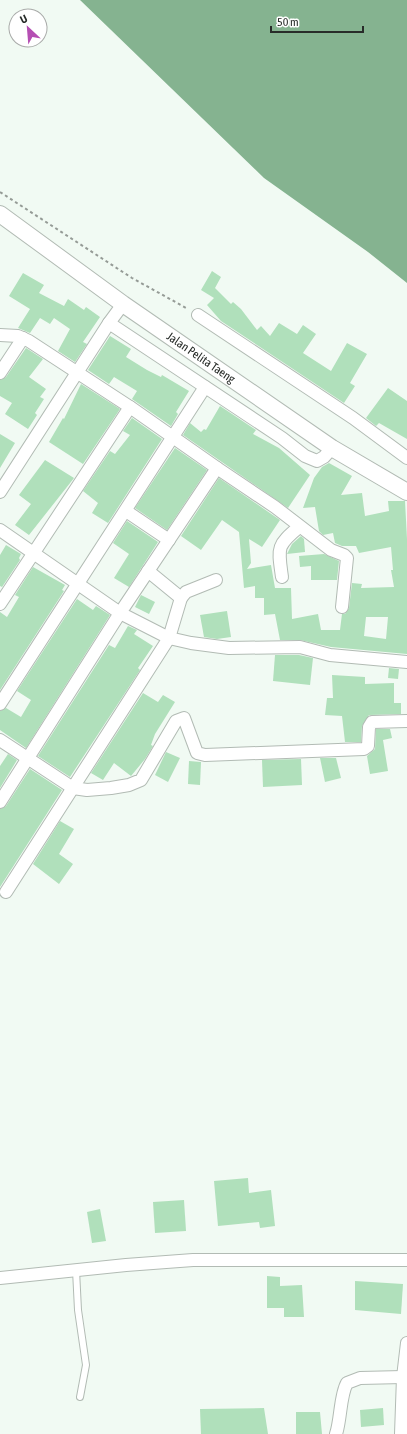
<svg xmlns="http://www.w3.org/2000/svg" width="407" height="1434" viewBox="0 0 407 1434" font-family="'Asap Condensed',sans-serif">
	<style>
		.water { fill: #85b390 }
		.building { fill: #b0e0bb; fill-rule: evenodd }
		.lines { fill: none; stroke-linecap: round; stroke-linejoin: round }
		.lane-casing { stroke: #b2bbb4; stroke-width: 8 }
		.street-casing { stroke: #b2bbb4; stroke-width: 14 }
		.secondary-casing { stroke: #b2bbb4; stroke-width: 18 }
		.path { stroke: #959b96; stroke-width: 2; stroke-dasharray: 3 3; stroke-linecap: butt }
		.lane { stroke: #fff; stroke-width: 6 }
		.street { stroke: #fff; stroke-width: 12 }
		.secondary { stroke: #fff; stroke-width: 16 }
		.labels { text-anchor: middle; dominant-baseline: central; stroke-width: 4; stroke-linejoin: round; paint-order: stroke }
		.street-label { font-size: 12px; fill: #282c29; stroke: #fff }
	</style>
	<rect width="100%" height="100%" fill="#f1faf3"/>
	<!-- water -->
	<path class="water" d="M80,0H407V283L368,252L264,178Z"/>
	<!-- building -->
	<g class="building">
		<path d="M212,271L221,277L215,288L231,304L233,302L241,309L257,330L261,326L270,336L279,323L297,334L303,325L316,334L303,353L331,371L347,343L367,354L350,383L355,386L344,403L221,321L207,305L214,298L201,290Z"/>
		<path d="M23,273L44,285L39,293L64,306L68,299L84,310L86,307L100,317L83,342L87,344L75,362L58,351L70,329L54,318L50,324L40,318L30,333L18,328L30,309L9,296Z"/>
		<path d="M110,336L131,349L126,357L147,370L161,377L162,375L189,391L176,412L178,414L171,426L132,399L137,391L114,377L109,384L88,370Z"/>
		<path d="M26,348L43,359L29,377L46,389L40,397L44,399L35,413L37,415L28,429L5,414L12,403L0,396V380L6,377Z"/>
		<path d="M81,384L120,409L83,464L49,442L63,418L64,419Z"/>
		<path d="M388,388L407,401V439L379,423L376,426L366,418Z"/>
		<path d="M220,406L256,430L253,434L279,448L310,475L288,508L183,435L190,423L201,432L204,429L206,430Z"/>
		<path d="M132,418L162,439L108,523L92,513L98,503L83,491L110,451L115,454L130,435L123,431Z"/>
		<path d="M0,434L15,443L0,468Z"/>
		<path d="M175,448L207,470L167,530L135,508Z"/>
		<path d="M45,460L74,478L29,535L15,525L31,504L19,495Z"/>
		<path d="M329,463L352,476L341,495L362,493L365,516L389,511L388,501H405L407,539V654L331,647L300,640H280L275,614L264,615V598H255V586L244,588L239,532L222,520L201,550L181,536L219,478L280,520L262,547L249,539L251,563L247,569L271,565L275,588H291L292,619L318,614L321,630H340L342,614H345L349,608L352,583L362,584L361,588L394,587L391,570H393L391,547L359,553L356,546H342L335,543L333,533L323,535L319,531L315,507L303,508L314,478L322,467ZM366,617H388L386,639L364,636Z"/>
		<path d="M127,521L158,542L129,587L114,578L129,554L113,543Z"/>
		<path d="M301,536L304,539L305,552L287,554L292,544Z"/>
		<path d="M6,545L21,554L19,558L20,560L2,587L0,586V555Z"/>
		<path d="M324,554L339,561L337,580H311V566L300,567L299,556Z"/>
		<path d="M33,567L65,585L62,590L64,591L0,690V612L7,617L19,597L15,595Z"/>
		<path d="M141,595L155,602L149,614L135,607Z"/>
		<path d="M77,599L93,610L96,606L110,615L26,748L0,730V711L6,708L21,717L31,700L17,691Z"/>
		<path d="M227,611L231,637L217,639L204,637L200,615Z"/>
		<path d="M128,626L137,630L134,634L153,646L138,668L140,670L70,777L38,756L109,645L115,648Z"/>
		<path d="M275,655H299L313,658L310,685L273,681Z"/>
		<path d="M389,668L399,669L398,679L388,678Z"/>
		<path d="M332,675L365,677V684L394,683V703H401V714L369,715L362,726L361,742H345L342,716L325,715L327,698H333Z"/>
		<path d="M143,693L158,702L163,695L175,702L155,734L151,745L153,746L145,759L131,776L114,763L103,780L91,773Z"/>
		<path d="M376,729H390L392,738L383,740L388,771L370,774L367,756L375,749Z"/>
		<path d="M166,752L180,758L168,782L155,775Z"/>
		<path d="M8,754L17,760L0,788V766Z"/>
		<path d="M320,758H336L341,778L325,782Z"/>
		<path d="M301,759L302,785L263,787L262,760Z"/>
		<path d="M189,761L201,762L200,785L188,784Z"/>
		<path d="M30,769L62,790L0,887V809L6,806Z"/>
		<path d="M60,821L74,829L59,854L73,864L59,884L33,864Z"/>
		<path d="M248,1178L249,1193L271,1190L275,1226L260,1228L259,1222L218,1226L214,1181Z"/>
		<path d="M184,1200L186,1231L155,1233L153,1202Z"/>
		<path d="M100,1209L106,1241L92,1243L87,1212Z"/>
		<path d="M267,1276L280,1277V1286L302,1285L304,1317H284V1308H267Z"/>
		<path d="M355,1281L403,1284L401,1314L355,1310Z"/>
		<path d="M264,1408L268,1434H201L200,1409Z"/>
		<path d="M383,1408L384,1425L361,1427L360,1410Z"/>
		<path d="M296,1412H320L322,1434H296Z"/>
	</g>
	<g class="lines">
		<!-- lane casing -->
		<g class="lane-casing">
			<path id="lane" d="M76,1270L78,1310L86,1365L80,1397"/>
		</g>
		<!-- street casing -->
		<g class="street-casing">
			<g id="street">
				<path d="M198,315L353,418L407,458"/>
				<path d="M109,323L282,438L305,456L317,461L324,457L332,448"/>
				<path d="M0,335L18,336L29,341L130,407L217,468L120,613L169,638L191,643L229,648L300,647L330,655L407,662"/>
				<path d="M0,373L23,338"/>
				<path d="M217,468L275,507L331,550L344,555L347,558L342,607"/>
				<path d="M0,492L109,323L123,304"/>
				<path d="M126,511L169,540"/>
				<path d="M0,530L120,613L0,802"/>
				<path d="M282,577C278,548 276,546 299,527"/>
				<path d="M181,598L186,592L216,580"/>
				<path d="M0,604L130,407"/>
				<path d="M0,704L205,387"/>
				<path d="M0,740L73,788L87,790L111,788L129,785L141,780L176,721L184,718L197,753L205,755L364,749L368,746L369,727L372,722L407,721"/>
				<path d="M6,892L169,638L181,598L148,571"/>
				<path d="M0,1278L126,1265L193,1260H407"/>
				<path d="M336,1434C341,1419 340,1395 347,1383L360,1378L403,1377"/>
				<path d="M401,1434L403,1377L407,1343"/>
			</g>
		</g>
		<!-- secondary casing -->
		<g class="secondary-casing">
			<g id="secondary">
				<path id="s1" d="M0,214L123,304L332,448L407,492"/>
			</g>
		</g>
		<!-- path -->
		<path class="path" d="M0,192L132,278L188,309"/>
		<!-- lane -->
		<use href="#lane" class="lane"/>
		<!-- street -->
		<use href="#street" class="street"/>
		<!-- secondary -->
		<use href="#secondary" class="secondary"/>
	</g>
	<g class="labels">
		<!-- street labels -->
		<g class="street-label">
			<text stroke="none"><textPath href="#s1" startOffset="247">Jalan Pelita Taeng</textPath></text>
		</g>
	</g>
	<!-- north arrow -->
	<g transform="translate(28 28) rotate(334)"><circle r="19" fill="#ffffff" stroke="#a9aba9"/>
	<path d="M0-3L7 15L0 10L-7 15Z" fill="#b54eb3"/>
	<text y="-6" font-size="11" font-weight="bold" text-anchor="middle" fill="#282c29">U</text>
	</g>
	<!-- scale -->
	<path d="M271 26v6h92v-6" fill="none" stroke="#282c29" stroke-width="2"/>
	<text x="277" y="26" font-size="12" fill="#282c29" stroke="#ffffff" stroke-width="3" paint-order="stroke">50 m</text>
</svg>
